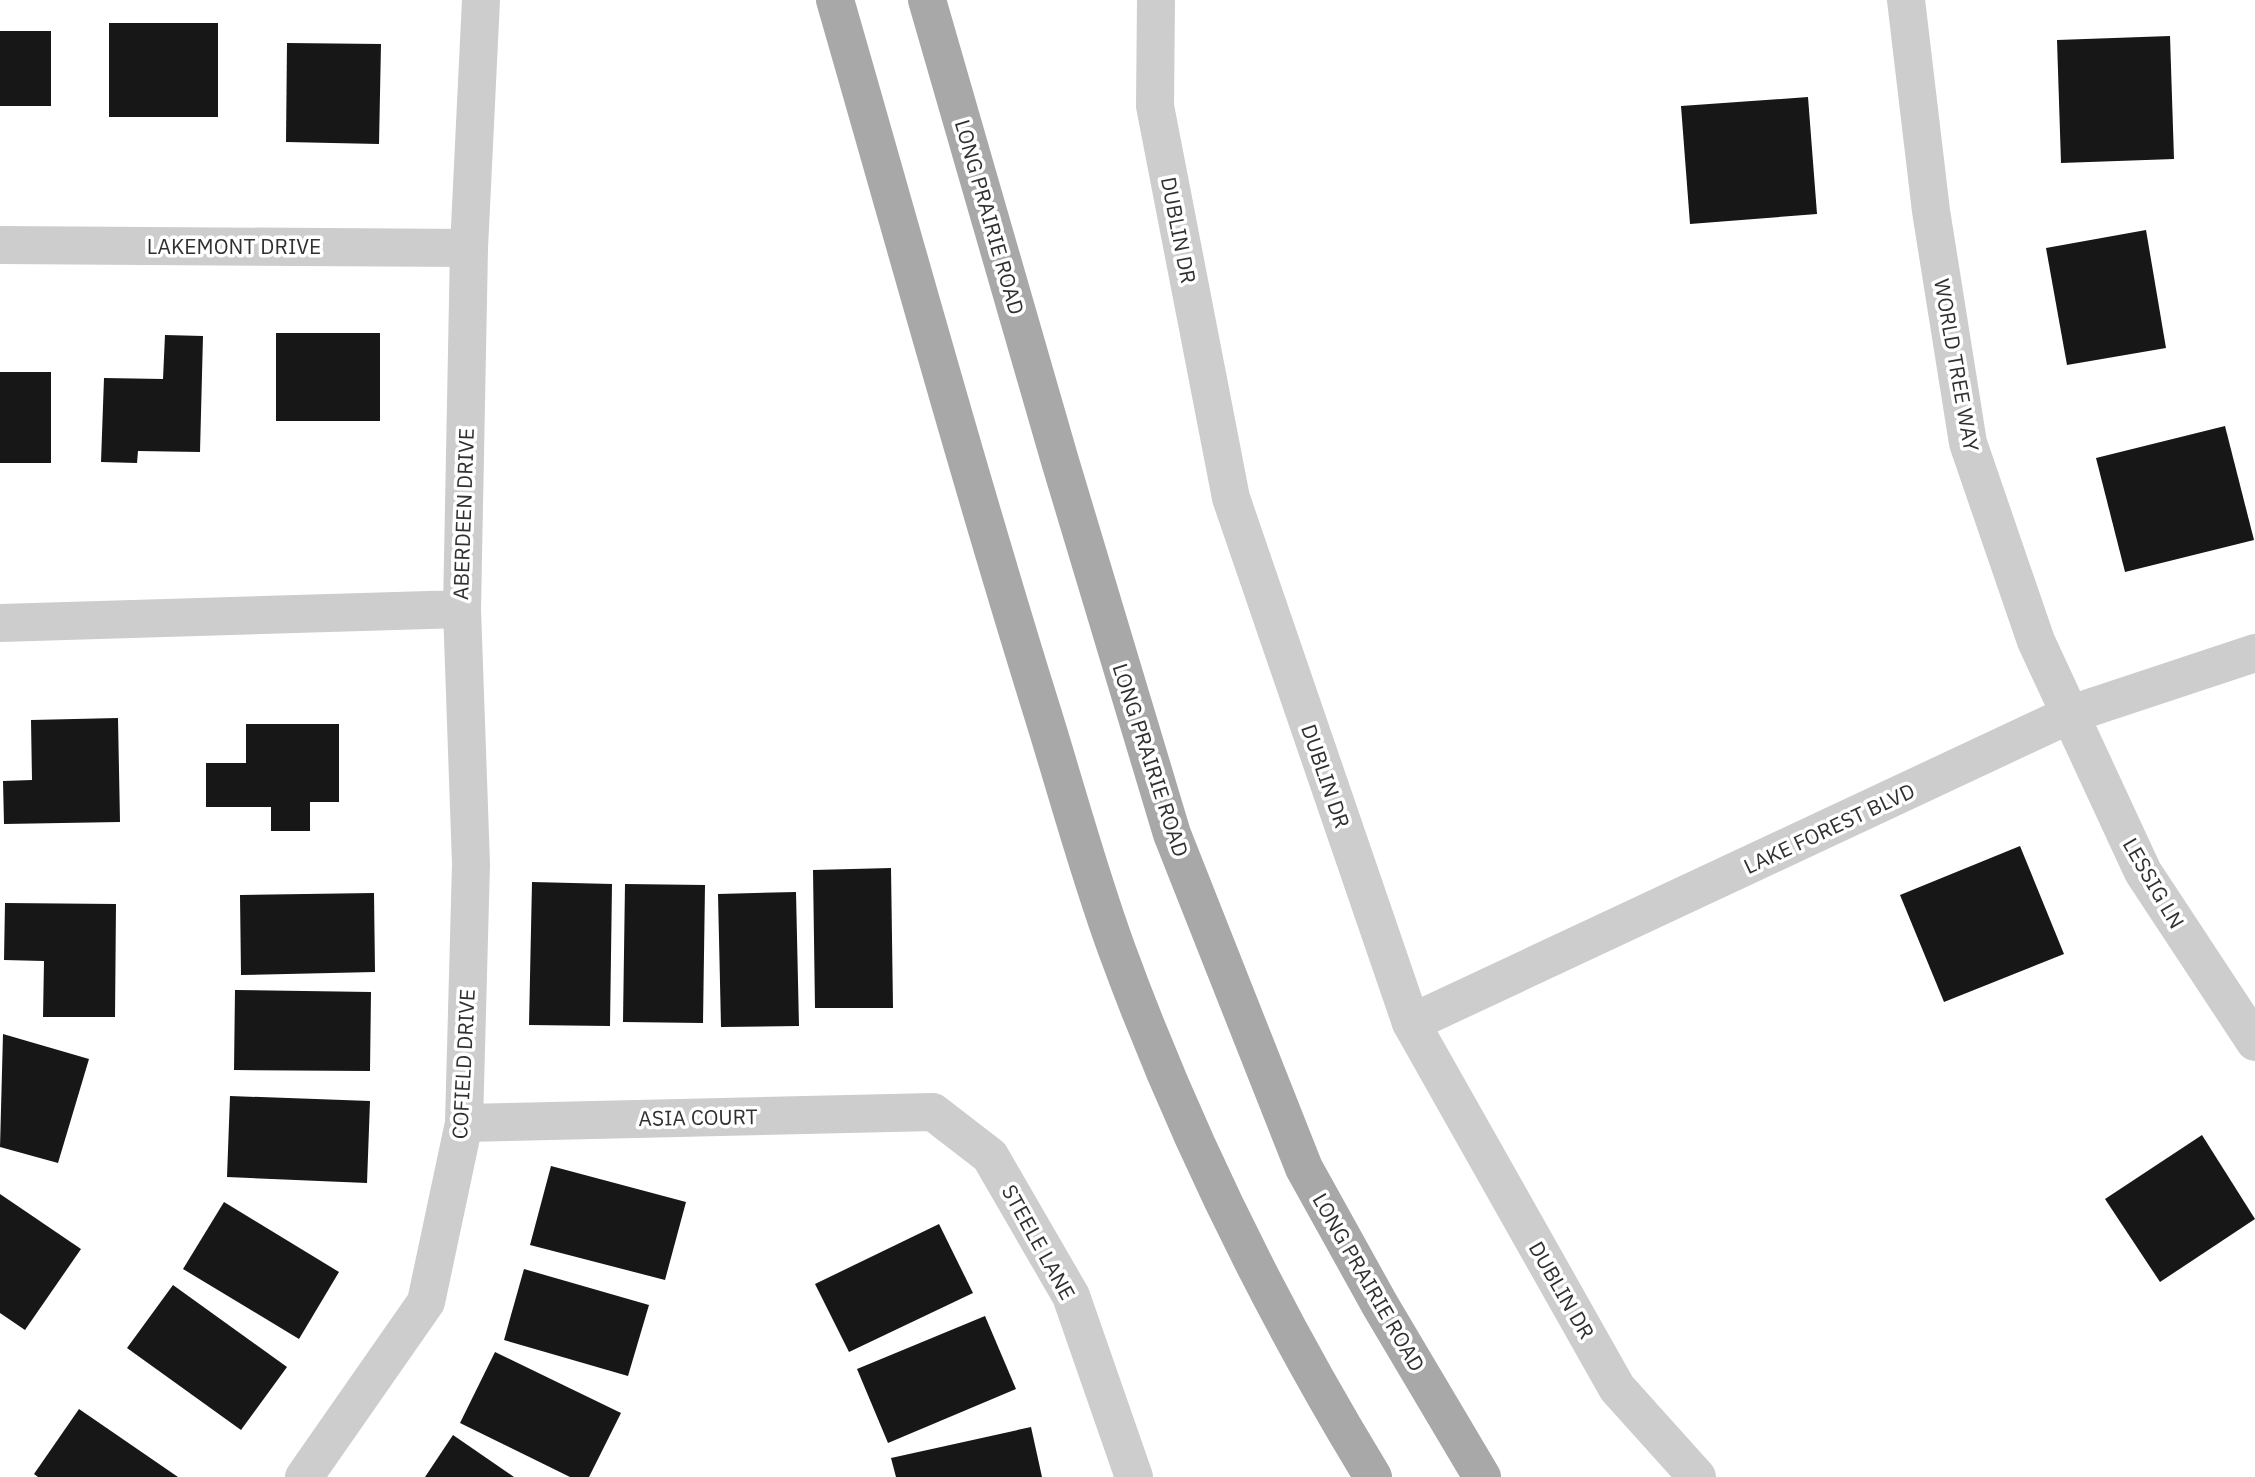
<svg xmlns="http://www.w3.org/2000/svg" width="2255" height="1477" viewBox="0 0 2255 1477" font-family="'IBM Plex Sans',sans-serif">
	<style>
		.building { fill: #171717 }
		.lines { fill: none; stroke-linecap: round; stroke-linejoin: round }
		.minor { stroke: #cdcdcd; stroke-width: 38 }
		.primary { stroke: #a8a8a8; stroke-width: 38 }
		.labels { text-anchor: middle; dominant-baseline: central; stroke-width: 7; stroke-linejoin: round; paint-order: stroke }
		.street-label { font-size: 21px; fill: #303030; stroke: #fff }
	</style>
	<rect width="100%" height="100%" fill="#fff"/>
	<!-- building -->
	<g class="building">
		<rect x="109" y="23" width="109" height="94"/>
		<rect x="0" y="31" width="51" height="75"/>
		<path d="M2170,36L2174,159L2061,163L2057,40Z"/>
		<path d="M287,43L381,44L379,144L286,142Z"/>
		<path d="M1808,97L1817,214L1690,224L1681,106Z"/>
		<path d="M2146,230L2166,348L2067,365L2046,248Z"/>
		<rect x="276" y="333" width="104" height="88"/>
		<path d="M165,335L203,336L200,452L138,451L137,463L101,462L104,378L163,379Z"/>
		<rect x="0" y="372" width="51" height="91"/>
		<path d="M2225,426L2254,540L2125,572L2096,458Z"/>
		<path d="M118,718L120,822L4,824L3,781L32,780L31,720Z"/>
		<path d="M246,724H339V802H310V831H271V807H206V763H246Z"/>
		<path d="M2020,846L2064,954L1944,1002L1900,895Z"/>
		<path d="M891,868L893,1008H815L813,870Z"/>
		<path d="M532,882L612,884L610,1026L529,1025Z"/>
		<path d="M625,884L705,885L703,1023L623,1022Z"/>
		<path d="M796,892L799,1026L721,1027L718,894Z"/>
		<path d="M374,893L375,972L241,975L240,895Z"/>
		<path d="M5,903L116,904L115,1017H43L44,961L4,960Z"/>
		<path d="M235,990L371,992L370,1071L234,1070Z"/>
		<path d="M3,1034L89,1059L58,1163L0,1147Z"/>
		<path d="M230,1096L370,1101L367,1183L227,1177Z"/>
		<path d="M2202,1135L2255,1219L2160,1282L2105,1199Z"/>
		<path d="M551,1166L686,1202L665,1280L530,1245Z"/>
		<path d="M0,1194L81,1249L25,1330L0,1313Z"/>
		<path d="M224,1202L339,1272L299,1339L183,1269Z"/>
		<path d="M939,1224L973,1293L849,1352L815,1284Z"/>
		<path d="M524,1269L649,1305L628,1376L504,1340Z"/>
		<path d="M173,1285L287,1367L241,1430L127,1348Z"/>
		<path d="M985,1316L1016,1389L888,1443L857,1369Z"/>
		<path d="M495,1352L621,1413L589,1477H570L460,1423Z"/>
		<path d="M79,1409L178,1477H38L34,1474Z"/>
		<path d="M1031,1427L1042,1477H896L891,1458Z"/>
		<path d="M453,1435L514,1477H425Z"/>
	</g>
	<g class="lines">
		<!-- minor -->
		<g class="minor">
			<path d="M1156,0L1155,106L1231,498L1411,1023L1617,1388L1697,1477"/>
			<path d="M1906,0L1931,211L1968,443L2036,641L2143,872L2255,1042"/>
			<path d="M0,245L469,248"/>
			<path d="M0,623L462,609L469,248L481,0"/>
			<path d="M1411,1023L2071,714L2255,653"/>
			<path d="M464,1123L933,1112L990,1156L1071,1296L1134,1477"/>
			<path d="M304,1477L426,1302L464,1123L471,864L462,609"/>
		</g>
		<!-- primary -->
		<g class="primary">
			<path d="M835,0C903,236 968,473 1041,708C1066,788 1088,871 1117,950C1184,1133 1272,1311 1373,1477"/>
			<path d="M927,0L1060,461L1172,834L1304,1168L1380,1305L1482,1477"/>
		</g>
	</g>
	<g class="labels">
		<!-- street labels -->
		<g class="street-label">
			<text transform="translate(990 217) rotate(74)">LONG PRAIRIE ROAD</text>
			<text transform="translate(1179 230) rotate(79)">DUBLIN DR</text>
			<text x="234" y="246">LAKEMONT DRIVE</text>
			<text transform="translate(1957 365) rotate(80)">WORLD TREE WAY</text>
			<text transform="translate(463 514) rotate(-88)">ABERDEEN DRIVE</text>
			<text transform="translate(1151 760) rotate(72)">LONG PRAIRIE ROAD</text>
			<text transform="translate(1326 776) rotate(71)">DUBLIN DR</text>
			<text transform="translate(1829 828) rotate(-25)">LAKE FOREST BLVD</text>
			<text transform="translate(2154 883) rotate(60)">LESSIG LN</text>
			<text transform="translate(463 1064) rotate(-87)">COFIELD DRIVE</text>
			<text transform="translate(698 1117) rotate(-1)">ASIA COURT</text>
			<text transform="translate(1039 1242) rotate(61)">STEELE LANE</text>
			<text transform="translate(1369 1282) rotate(60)">LONG PRAIRIE ROAD</text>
			<text transform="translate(1562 1290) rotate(60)">DUBLIN DR</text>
		</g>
	</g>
</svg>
